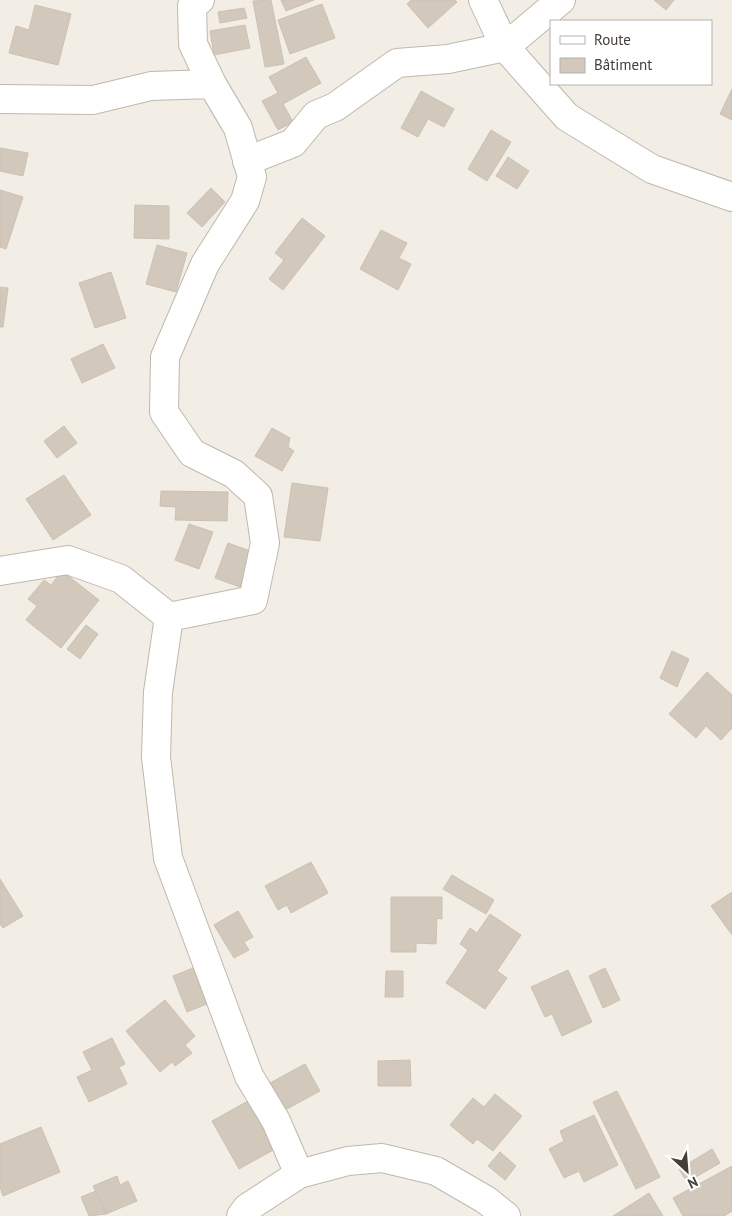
<svg xmlns="http://www.w3.org/2000/svg" width="732" height="1216" viewBox="0 0 732 1216" font-family="'PT Sans',sans-serif">
	<style>
		.building { fill: #d2c9bc; stroke: #cdc0b0 }
		.lines { fill: none; stroke-linecap: round; stroke-linejoin: round }
		.minor-casing { stroke: #bfb8ac; stroke-width: 30 }
		.minor { stroke: #fff; stroke-width: 28 }
	</style>
	<rect width="100%" height="100%" fill="#f2eee6"/>
	<!-- building -->
	<g class="building">
		<path d="M271,0L284,64L265,67L253,1Z"/>
		<path d="M281,0H314L286,11Z"/>
		<path d="M411,0H455L457,2L428,28L407,4Z"/>
		<path d="M654,0H674L666,10Z"/>
		<path d="M322,4L335,38L290,54L278,20Z"/>
		<path d="M35,5L71,14L58,65L9,53L16,26L29,30Z"/>
		<path d="M244,8L247,18L220,23L218,12Z"/>
		<path d="M245,25L250,48L214,55L210,31Z"/>
		<path d="M306,57L321,83L283,104L293,122L278,130L262,101L278,93L269,77Z"/>
		<path d="M732,89V120L720,114Z"/>
		<path d="M421,91L454,109L444,127L428,119L418,137L401,128Z"/>
		<path d="M491,130L511,142L487,181L468,169Z"/>
		<path d="M0,148L28,153L23,176L0,171Z"/>
		<path d="M508,157L529,171L517,189L496,176Z"/>
		<path d="M211,188L225,202L202,227L187,213Z"/>
		<path d="M0,190L23,197L6,249L0,247Z"/>
		<path d="M135,205L169,206V239L134,238Z"/>
		<path d="M302,218L325,236L283,290L269,279L284,260L275,253Z"/>
		<path d="M381,230L407,243L399,258L411,264L398,290L360,269Z"/>
		<path d="M157,245L187,253L176,292L146,284Z"/>
		<path d="M111,272L126,318L95,328L79,283Z"/>
		<path d="M0,287L8,288L3,327H0Z"/>
		<path d="M103,344L115,368L82,383L71,359Z"/>
		<path d="M64,426L77,443L57,458L44,441Z"/>
		<path d="M272,428L290,438L288,447L294,451L282,471L255,456Z"/>
		<path d="M64,475L91,515L53,540L26,499Z"/>
		<path d="M292,483L328,488L320,541L284,537Z"/>
		<path d="M161,491L228,492L227,521L175,520L176,507L160,506Z"/>
		<path d="M189,524L213,532L199,569L175,560Z"/>
		<path d="M228,543L253,552L240,587L215,578Z"/>
		<path d="M62,571L99,600L61,648L26,620L37,606L28,599L44,580L51,585Z"/>
		<path d="M86,625L98,634L80,659L67,649Z"/>
		<path d="M672,651L689,659L677,687L660,678Z"/>
		<path d="M707,672L732,695V728L721,740L706,726L696,738L669,714Z"/>
		<path d="M311,862L328,893L291,913L287,905L278,910L265,886Z"/>
		<path d="M452,875L494,900L486,914L443,889Z"/>
		<path d="M0,879L23,916L3,928L0,924Z"/>
		<path d="M732,892V935L711,906Z"/>
		<path d="M391,897H442V919L437,918L436,944L416,943V952H391Z"/>
		<path d="M238,911L253,937L244,942L249,950L234,958L214,925Z"/>
		<path d="M490,914L521,935L497,971L507,978L485,1009L446,983L468,950L460,944L470,928L477,933Z"/>
		<path d="M198,966L212,1002L187,1012L173,976Z"/>
		<path d="M605,968L620,1000L603,1008L589,976Z"/>
		<path d="M568,970L592,1022L562,1036L552,1014L545,1017L531,987Z"/>
		<path d="M386,971H403V997H385Z"/>
		<path d="M165,1000L195,1036L185,1045L192,1053L175,1066L172,1062L160,1072L126,1031Z"/>
		<path d="M112,1038L125,1064L119,1067L127,1084L89,1102L77,1077L92,1070L83,1052Z"/>
		<path d="M410,1060L411,1086H378V1061Z"/>
		<path d="M305,1064L320,1091L285,1110L270,1083Z"/>
		<path d="M617,1091L660,1177L636,1189L593,1102Z"/>
		<path d="M495,1094L522,1116L493,1151L477,1139L473,1144L450,1125L473,1098L484,1107Z"/>
		<path d="M248,1101L275,1149L239,1169L212,1121Z"/>
		<path d="M594,1115L618,1165L584,1182L579,1171L564,1178L549,1149L564,1141L560,1131Z"/>
		<path d="M41,1127L60,1172L3,1196L0,1187V1144Z"/>
		<path d="M712,1149L720,1163L687,1182L679,1169Z"/>
		<path d="M500,1152L516,1166L505,1180L488,1166Z"/>
		<path d="M732,1166V1211L724,1216H683L673,1198Z"/>
		<path d="M117,1176L120,1185L128,1181L137,1201L106,1214L93,1186Z"/>
		<path d="M96,1191L106,1214L89,1216L81,1197Z"/>
		<path d="M649,1193L663,1216H613Z"/>
	</g>
	<g class="lines">
		<!-- minor casing -->
		<g class="minor-casing">
			<g id="minor">
				<path d="M200,0L192,6L193,44L212,84"/>
				<path d="M483,0L505,47L567,117L652,169L732,197"/>
				<path d="M0,99L93,100L151,86L212,84L238,128L252,177L245,201L205,264L165,357L164,412L192,453L234,474L258,496L265,543L253,600L169,617L158,692L156,757L168,858L249,1076L276,1121L299,1174"/>
				<path d="M247,161L293,143L316,115L335,107L397,63L448,59L505,47L561,0"/>
				<path d="M0,571L68,560L121,579L169,617"/>
				<path d="M241,1216L247,1208L299,1174L348,1161L382,1158L436,1171L486,1200L506,1216"/>
			</g>
		</g>
		<!-- minor -->
		<use href="#minor" class="minor"/>
	</g>
	<!-- legend -->
	<rect x="550" y="20" width="162" height="65" fill="#ffffff" stroke="#b4b2af"/>
	<rect x="560" y="36" width="25" height="8" fill="#ffffff" stroke="#b4b2af"/>
	<text x="594" y="45" font-size="15" fill="#443e36">Route</text>
	<rect x="560" y="58" width="25" height="15" fill="#d2c9bc" stroke="#b4b2af"/>
	<text x="594" y="70" font-size="15" fill="#443e36">Bâtiment</text>
	<!-- north arrow -->
	<g transform="translate(687 1171) rotate(154)" stroke="#ffffff" stroke-width="4" paint-order="stroke">
	<path d="M0-4L9 19L0 12L-9 19Z" fill="#443e36"/>
	<text y="-8" font-size="14" font-weight="bold" text-anchor="middle" fill="#443e36">N</text>
	</g>
</svg>
